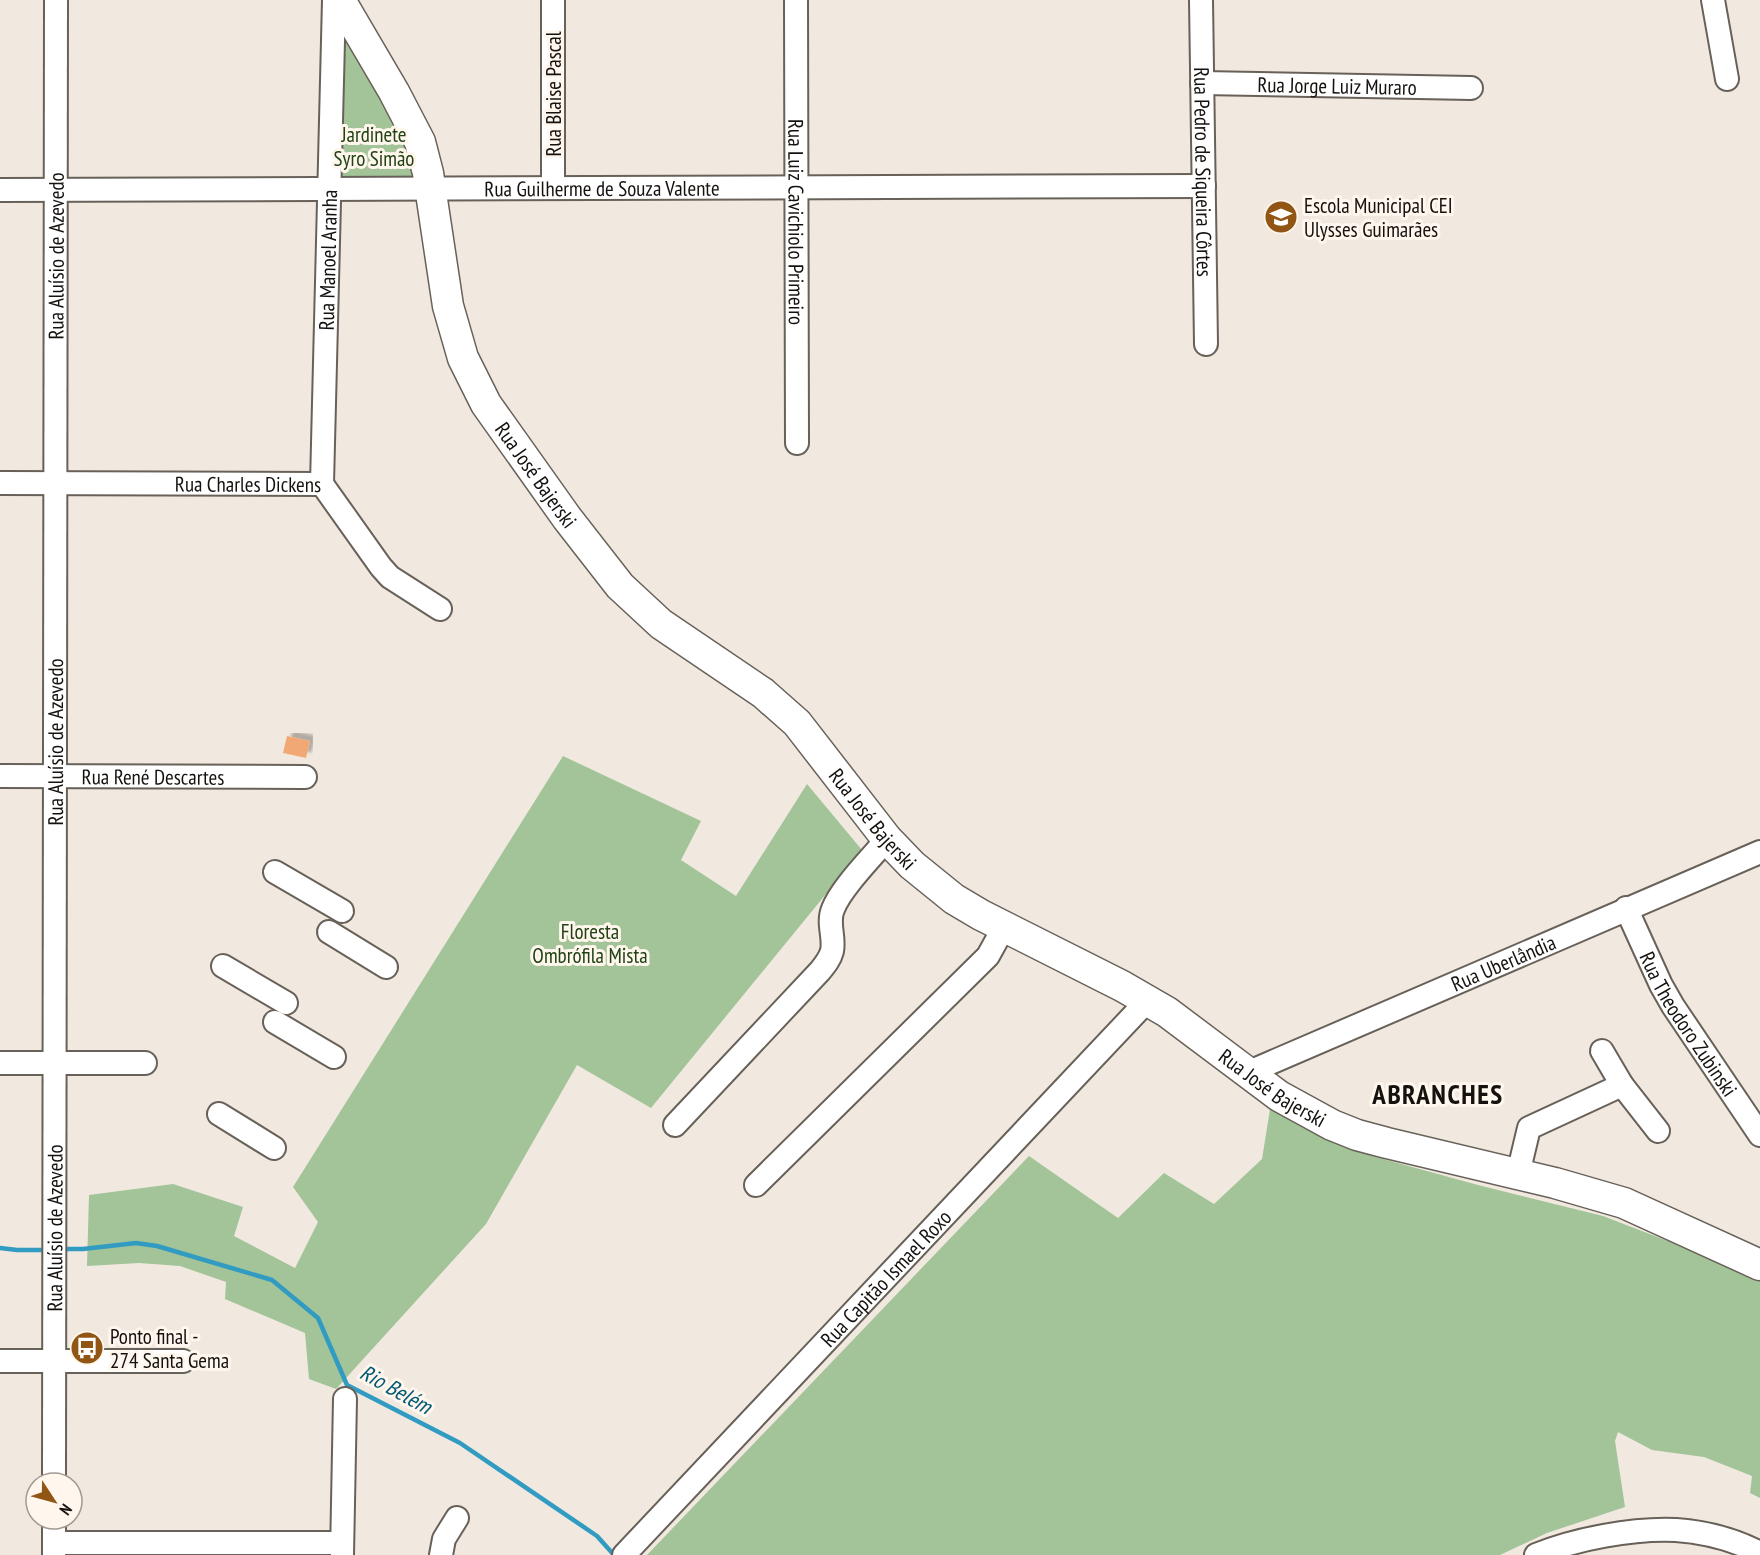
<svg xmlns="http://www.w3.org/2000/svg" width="1760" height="1555" viewBox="0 0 1760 1555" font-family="'PT Sans Narrow',sans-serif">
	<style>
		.green { fill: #a2c498 }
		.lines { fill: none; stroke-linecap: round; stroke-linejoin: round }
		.stream { stroke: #319bc2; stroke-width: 4.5 }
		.building { fill: #f2a875; filter: url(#shadow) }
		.minor-casing { stroke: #686159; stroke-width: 26 }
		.major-casing { stroke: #686159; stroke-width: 33 }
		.minor { stroke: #fff; stroke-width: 22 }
		.major { stroke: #fff; stroke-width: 30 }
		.labels { text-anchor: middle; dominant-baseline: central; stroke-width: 6; stroke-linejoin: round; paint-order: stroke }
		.street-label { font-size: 21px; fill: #14110e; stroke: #fff6ed }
		.park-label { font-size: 21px; fill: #1f4213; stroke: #fff6ed }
		.poi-label { font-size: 21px; fill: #14110e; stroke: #fff6ed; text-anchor: start }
		.water-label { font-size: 22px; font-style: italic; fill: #005974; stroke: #fff6ed }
		.district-label { font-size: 27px; font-weight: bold; letter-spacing: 1.5px; fill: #14110e; stroke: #fff6ed }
	</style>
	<defs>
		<filter id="shadow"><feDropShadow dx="5.5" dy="-5.5" stdDeviation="1.5" flood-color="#0004"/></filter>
	</defs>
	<rect width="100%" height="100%" fill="#f1e9e0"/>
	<!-- green -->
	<g class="green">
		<path d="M342,18L394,107L423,183L337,182Z"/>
		<path d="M563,756L701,821L681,860L736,896L807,784L862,850L651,1108L577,1065L486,1224L336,1389L309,1379L305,1333L225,1299L226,1282L180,1266L139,1263L87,1266L89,1195L173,1184L243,1207L234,1236L295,1268L318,1222L293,1187Z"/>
		<path d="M1271,1103L1372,1156L1478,1185L1603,1216L1743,1270L1760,1278V1498L1750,1493L1752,1476L1704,1457L1652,1450L1618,1432L1615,1441L1625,1507L1547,1533L1500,1555H647L1029,1156L1118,1218L1164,1173L1214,1204L1262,1159Z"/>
	</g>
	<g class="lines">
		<!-- stream -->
		<g class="stream">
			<path d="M0,1248L17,1250H47"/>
			<path d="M62,1249H83L136,1243L157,1246L272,1280L318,1318L347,1385L460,1443L597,1536L614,1555"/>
		</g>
	</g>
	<!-- building -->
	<path class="building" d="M287,736L310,741L306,758L283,753Z"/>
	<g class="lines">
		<!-- minor casing -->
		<g class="minor-casing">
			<g id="minor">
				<path id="s1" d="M796,0L797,443"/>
				<path id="s2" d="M1201,0L1206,344"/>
				<path d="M1713,0L1727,79"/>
				<path id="s3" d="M1202,83L1471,88"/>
				<path d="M553,188V0"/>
				<path id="s4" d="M0,190L1204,186"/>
				<path id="s5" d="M0,483L322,484L381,567L390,577L440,609"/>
				<path id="s6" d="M322,484L334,0"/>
				<path id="s7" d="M0,776L305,777"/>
				<path d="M275,872L342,911"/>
				<path id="s8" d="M1626,908L1661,985L1673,1006L1760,1135"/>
				<path d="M329,932L386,967"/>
				<path d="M223,966L286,1003"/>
				<path d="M275,1022L334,1057"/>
				<path d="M1602,1051L1622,1085L1658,1131"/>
				<path d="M0,1063H145"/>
				<path id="s9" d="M1247,1073L1760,852"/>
				<path d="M219,1114L274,1148"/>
				<path d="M675,1125L820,971C825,965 830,959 832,951C835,937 827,923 833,909C841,888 872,857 887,839"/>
				<path d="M1518,1174L1529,1128L1622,1085"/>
				<path d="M756,1185L988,956L1004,927"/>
				<path d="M0,1361H183"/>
				<path id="s10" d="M54,1483L56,0"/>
				<path d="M54,1543H341"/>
				<path d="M54,1555V1519"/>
				<path d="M342,1555L345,1399"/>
				<path d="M441,1555L444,1539L457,1518"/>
				<path id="s11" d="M624,1555L1148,1000"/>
				<path d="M1536,1555C1575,1539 1633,1528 1676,1530C1704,1532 1735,1540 1760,1553"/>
			</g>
		</g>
		<!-- major casing -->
		<g class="major-casing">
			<g id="major">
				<path id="s12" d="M340,0L394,92L420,142L428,173L448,306L463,358L486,404L567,518L620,586L661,624L763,693L797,723L887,839L912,865L954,899L981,915L1122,986L1167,1012L1279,1096L1332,1125L1357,1135L1387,1143L1555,1183L1624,1203L1760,1265"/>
			</g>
		</g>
		<!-- minor -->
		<use href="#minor" class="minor"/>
		<!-- major -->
		<use href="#major" class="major"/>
	</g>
	<!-- icons -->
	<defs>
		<g id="school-disc" transform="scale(1.725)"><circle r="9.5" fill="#915614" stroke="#fff6ed"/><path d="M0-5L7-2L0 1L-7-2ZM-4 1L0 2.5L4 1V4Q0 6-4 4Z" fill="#fff"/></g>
		<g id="bus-disc" transform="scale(1.725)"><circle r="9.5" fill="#915614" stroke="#fff6ed"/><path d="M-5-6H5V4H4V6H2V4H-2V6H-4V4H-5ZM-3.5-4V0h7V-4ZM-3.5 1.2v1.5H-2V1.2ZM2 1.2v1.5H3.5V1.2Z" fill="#fff"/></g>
	</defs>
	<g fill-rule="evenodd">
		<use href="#school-disc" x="1281" y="217"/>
		<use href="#bus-disc" x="87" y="1348"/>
	</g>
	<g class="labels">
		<!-- street labels -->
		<g class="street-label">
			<text stroke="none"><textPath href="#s3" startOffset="135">Rua Jorge Luiz Muraro</textPath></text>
			<text transform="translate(553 94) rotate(-90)">Rua Blaise Pascal</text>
			<text stroke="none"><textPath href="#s2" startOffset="172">Rua Pedro de Siqueira Côrtes</textPath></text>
			<text stroke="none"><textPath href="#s4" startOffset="602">Rua Guilherme de Souza Valente</textPath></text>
			<text stroke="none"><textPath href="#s1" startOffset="222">Rua Luiz Cavichiolo Primeiro</textPath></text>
			<text stroke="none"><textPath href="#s10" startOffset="1227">Rua Aluísio de Azevedo</textPath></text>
			<text stroke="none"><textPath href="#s6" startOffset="224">Rua Manoel Aranha</textPath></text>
			<text stroke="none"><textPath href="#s12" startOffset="522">Rua José Bajerski</textPath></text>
			<text stroke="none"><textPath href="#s5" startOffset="248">Rua Charles Dickens</textPath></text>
			<text stroke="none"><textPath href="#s10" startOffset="741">Rua Aluísio de Azevedo</textPath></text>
			<text stroke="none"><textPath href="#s7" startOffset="153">Rua René Descartes</textPath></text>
			<text stroke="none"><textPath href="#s12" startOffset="1008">Rua José Bajerski</textPath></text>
			<text stroke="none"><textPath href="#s9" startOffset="279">Rua Uberlândia</textPath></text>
			<text stroke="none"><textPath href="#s8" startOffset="132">Rua Theodoro Zubinski</textPath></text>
			<text stroke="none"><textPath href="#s12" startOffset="1494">Rua José Bajerski</textPath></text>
			<text stroke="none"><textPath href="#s10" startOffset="255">Rua Aluísio de Azevedo</textPath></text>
			<text stroke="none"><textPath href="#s11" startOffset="381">Rua Capitão Ismael Roxo</textPath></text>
		</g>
		<!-- park labels -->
		<g class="park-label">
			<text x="374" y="134">Jardinete<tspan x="374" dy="24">Syro Simão</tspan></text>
			<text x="590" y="931">Floresta<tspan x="590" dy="24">Ombrófila Mista</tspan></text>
		</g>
		<!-- poi labels -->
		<g class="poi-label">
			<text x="1304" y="205">Escola Municipal CEI<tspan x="1304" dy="24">Ulysses Guimarães</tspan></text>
			<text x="110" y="1336">Ponto final -<tspan x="110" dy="24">274 Santa Gema</tspan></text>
		</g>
		<!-- water labels -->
		<g class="water-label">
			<text transform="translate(396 1389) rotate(29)">Rio Belém</text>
		</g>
		<!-- district labels -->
		<g class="district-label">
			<text x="1438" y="1094">ABRANCHES</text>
		</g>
	</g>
	<!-- north arrow -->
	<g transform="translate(54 1501) rotate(126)"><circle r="28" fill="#fff6ed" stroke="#a19a94" stroke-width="1.5"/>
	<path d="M0-4.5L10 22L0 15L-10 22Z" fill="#915614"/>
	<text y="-9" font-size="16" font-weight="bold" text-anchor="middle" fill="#14110e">N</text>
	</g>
</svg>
